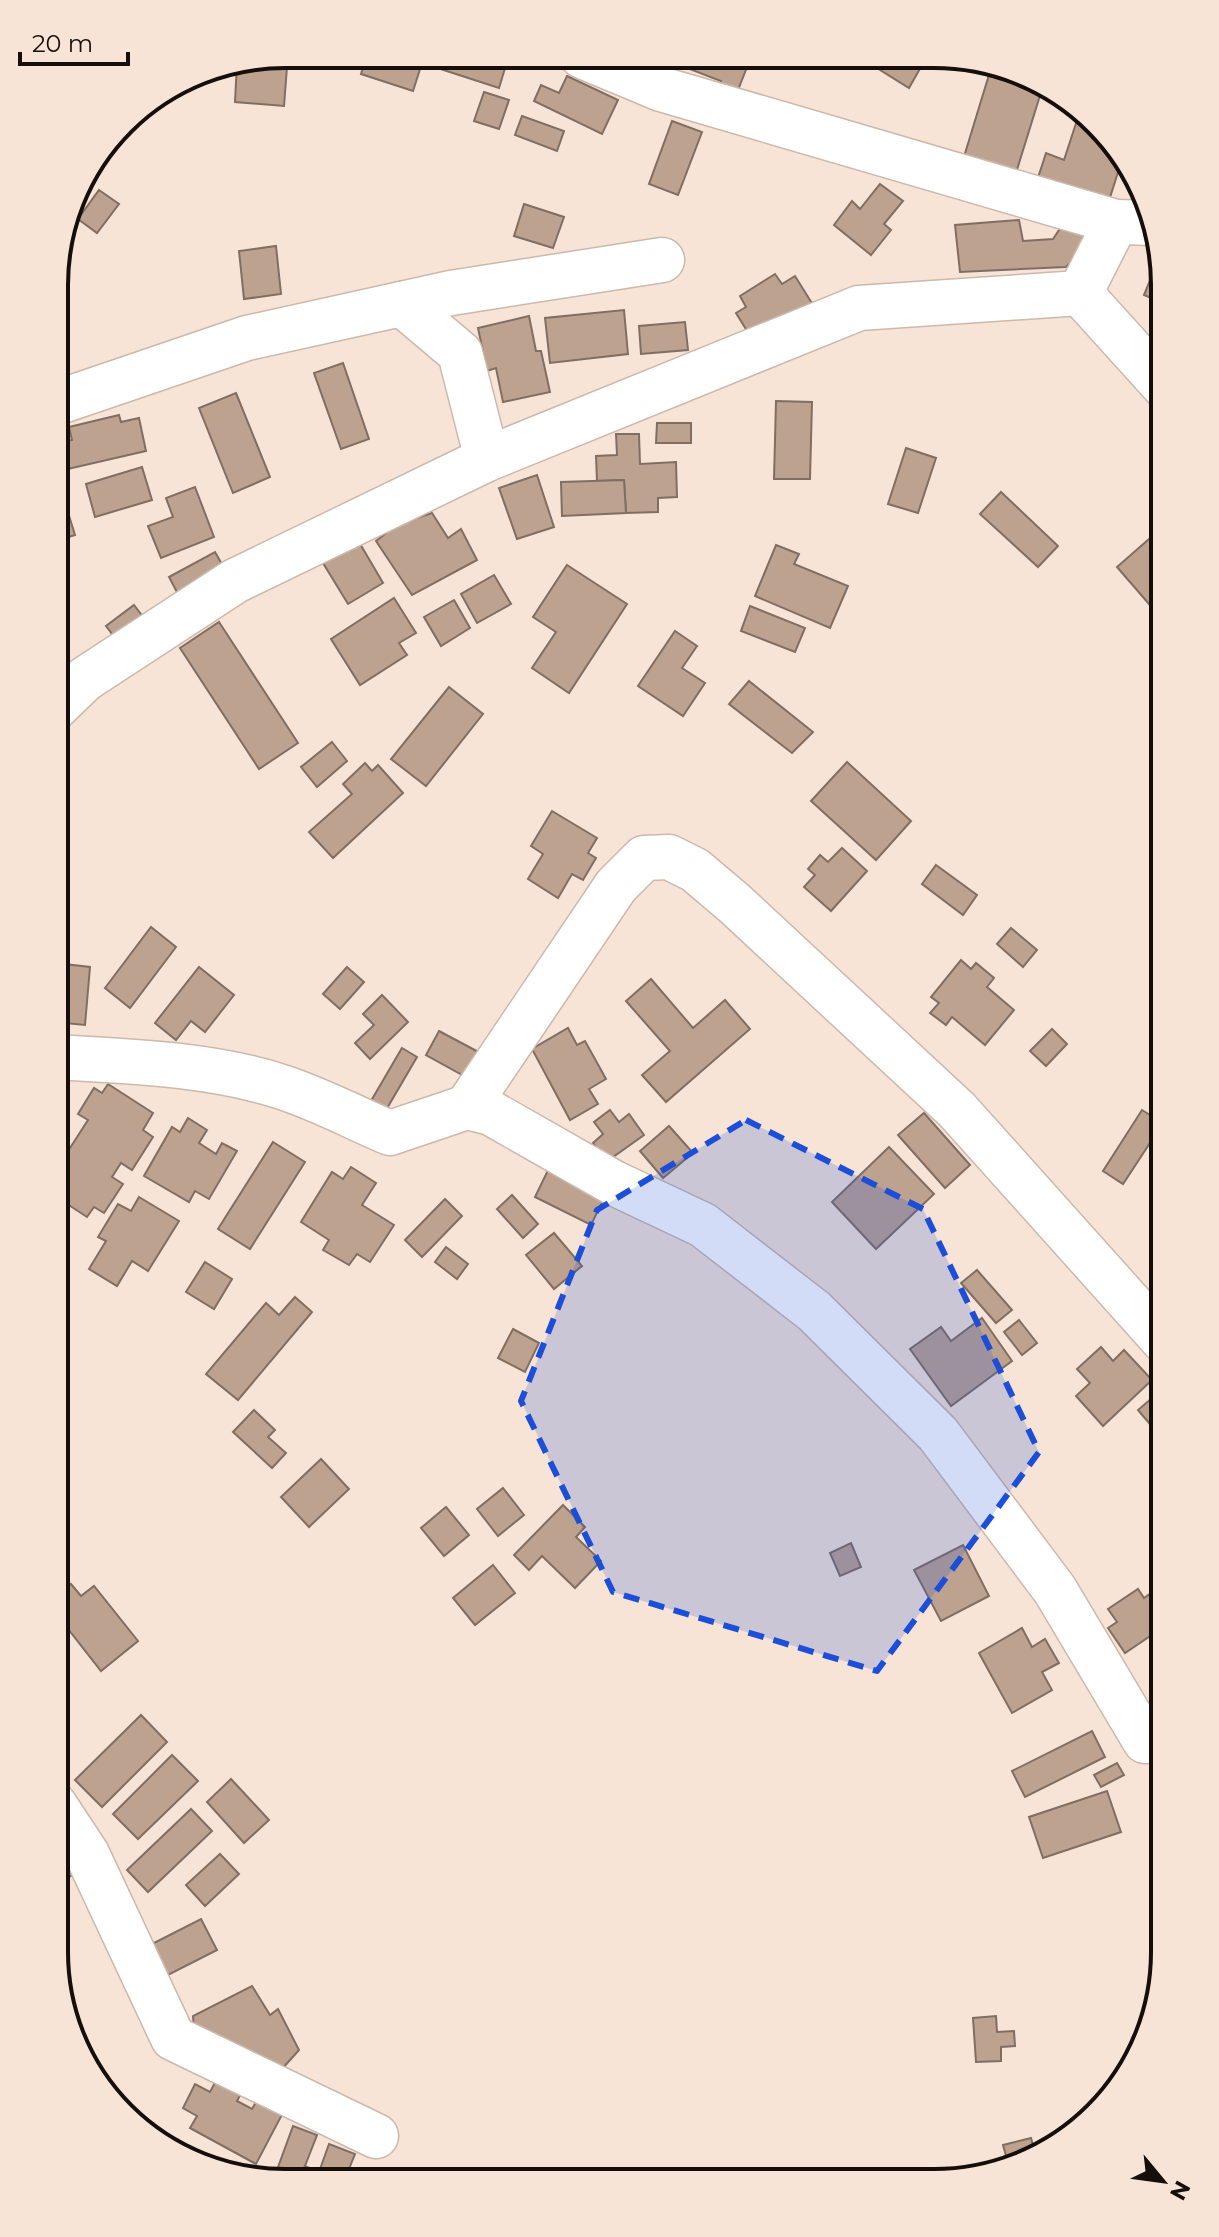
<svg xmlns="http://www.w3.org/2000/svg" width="1219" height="2237" viewBox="0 0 1219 2237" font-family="Montserrat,sans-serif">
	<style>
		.building { fill: #bea290; stroke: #806e63; stroke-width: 2 }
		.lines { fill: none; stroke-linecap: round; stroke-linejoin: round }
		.minor-casing { stroke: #ccb9ac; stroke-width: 47 }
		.minor { stroke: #fff; stroke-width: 44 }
		.marked { fill: #1d4ed8; fill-opacity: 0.2; stroke: #1d4ed8; stroke-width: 6; stroke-dasharray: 16 10; stroke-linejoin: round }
		.rim { fill: none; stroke: #150e0a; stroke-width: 4 }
	</style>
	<rect width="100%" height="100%" fill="#f7e4d6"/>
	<!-- building -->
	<g class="building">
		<path d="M288,54L284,106L235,102L237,63Z"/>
		<path d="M367,55H509L499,88L422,63L413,91L361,74Z"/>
		<path d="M677,56L751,57L736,95L718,88L721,81L674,63Z"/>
		<path d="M861,58H926L909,88Z"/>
		<path d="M992,65L1042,89L1015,176L963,160Z"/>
		<path d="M567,76L618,100L602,134L534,101L541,85L559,93Z"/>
		<path d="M484,92L509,100L499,129L474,121Z"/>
		<path d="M1081,108L1086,111L1121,163L1106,210L1035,187L1046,153L1064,160Z"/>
		<path d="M522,116L564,131L557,151L515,135Z"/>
		<path d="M672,121L702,132L678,195L649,184Z"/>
		<path d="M880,184L903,201L884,224L891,230L871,255L834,225L852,201L860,209Z"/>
		<path d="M99,190L119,204L97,233L78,219Z"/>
		<path d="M524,204L564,217L553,248L514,236Z"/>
		<path d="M1019,220L1023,241L1053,239L1061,227L1085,236L1080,253L1066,267L960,272L955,225Z"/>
		<path d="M276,246L281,294L244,299L239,251Z"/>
		<path d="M1160,256L1165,285V304L1144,295Z"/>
		<path d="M775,274L782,284L795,276L813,305L754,342L736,313L746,307L740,296Z"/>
		<path d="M624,310L628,354L550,363L545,318Z"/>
		<path d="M529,316L536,351H541L550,392L503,402L496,368L487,371L478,328Z"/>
		<path d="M685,322L688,350L641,354L639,326Z"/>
		<path d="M343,363L369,439L341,449L314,373Z"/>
		<path d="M236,393L270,477L233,493L199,408Z"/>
		<path d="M776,401L812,402L810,479H774Z"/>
		<path d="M119,415L121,422L139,418L146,451L59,471L56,443L72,440L69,427Z"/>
		<path d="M657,423H691V443H656Z"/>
		<path d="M616,434H639L640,464L676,462L677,497L658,498V512L626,513L624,480L597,481L596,456L617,455Z"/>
		<path d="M906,448L936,458L918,513L888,504Z"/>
		<path d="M142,467L152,500L95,517L86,484Z"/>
		<path d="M537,475L554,527L517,539L499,488Z"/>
		<path d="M624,480L626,513L562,516L561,482Z"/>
		<path d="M59,483L75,535L56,541V484Z"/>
		<path d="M195,487L214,537L161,558L148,526L173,517L166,498Z"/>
		<path d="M1001,492L1058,546L1038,567L980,514Z"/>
		<path d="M432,513L448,538L461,529L477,560L412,595L376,541L398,524Z"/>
		<path d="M1165,525V590L1149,604L1117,567Z"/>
		<path d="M359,542L383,583L348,604L323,563Z"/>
		<path d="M776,545L799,554L794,564L848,586L830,628L755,596Z"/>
		<path d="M215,552L227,573L180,598L169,577Z"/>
		<path d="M567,565L627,604L569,693L532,668L556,632L533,617Z"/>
		<path d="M494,575L511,604L477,623L461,594Z"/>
		<path d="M394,598L416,633L399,643L407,655L360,685L331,639Z"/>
		<path d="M454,600L470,628L441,646L424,617Z"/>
		<path d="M134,605L147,622L119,643L106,626Z"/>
		<path d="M750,606L805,628L795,652L741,631Z"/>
		<path d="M219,622L298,743L259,769L180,648Z"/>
		<path d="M675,631L697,646L682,668L705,683L683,716L638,686Z"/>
		<path d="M749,681L813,732L792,753L729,704Z"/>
		<path d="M449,687L483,714L426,786L391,759Z"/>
		<path d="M332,742L347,761L317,787L301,767Z"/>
		<path d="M847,762L911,821L876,860L811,801Z"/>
		<path d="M365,763L372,771L378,765L403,793L333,858L309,832L352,794L343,784Z"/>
		<path d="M552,811L597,838L588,853L596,858L583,880L572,874L558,898L528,879L543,854L531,846Z"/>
		<path d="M842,848L867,871L831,911L804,887L815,875L808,869L820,855L828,862Z"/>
		<path d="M936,865L977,895L963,915L922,884Z"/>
		<path d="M151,927L176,947L130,1008L105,988Z"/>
		<path d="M1011,928L1037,950L1023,967L997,944Z"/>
		<path d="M961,960L971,969L976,963L994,978L987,987L1014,1010L985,1045L952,1017L946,1025L930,1013L939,1003L931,997Z"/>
		<path d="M55,963L90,967L85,1025L55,1022Z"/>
		<path d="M199,967L234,995L205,1032L191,1021L176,1040L155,1023Z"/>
		<path d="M347,967L364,982L340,1009L323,994Z"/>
		<path d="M651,979L693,1028L725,1000L750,1029L666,1102L642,1075L670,1051L626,1001Z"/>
		<path d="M382,995L408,1022L370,1059L355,1043L374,1025L363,1014Z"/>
		<path d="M568,1028L577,1045L585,1041L606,1079L589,1089L598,1104L570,1120L532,1049Z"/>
		<path d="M1052,1029L1067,1044L1046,1066L1030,1051Z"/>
		<path d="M439,1031L486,1056L473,1081L426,1055Z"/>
		<path d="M402,1048L417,1057L386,1110L371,1101Z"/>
		<path d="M108,1084L153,1113L143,1130L153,1137L132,1170L121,1163L112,1177L123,1184L104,1213L94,1207L87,1217L55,1196V1148L59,1142L70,1148L88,1120L78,1114L94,1088L102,1093Z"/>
		<path d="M610,1110L619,1122L629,1114L644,1135L606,1162L593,1143L603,1134L594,1122Z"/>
		<path d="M1142,1110L1163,1123L1123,1184L1103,1171Z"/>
		<path d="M924,1113L970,1165L945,1188L898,1135Z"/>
		<path d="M188,1118L207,1130L199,1143L216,1154L222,1143L237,1151L209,1199L195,1191L189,1202L144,1176L172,1127L180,1132Z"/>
		<path d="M669,1126L693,1153L663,1178L640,1151Z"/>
		<path d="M273,1142L305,1162L250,1249L218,1229Z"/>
		<path d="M889,1147L934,1194L876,1249L832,1202Z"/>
		<path d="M550,1166L606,1194L591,1225L535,1197Z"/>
		<path d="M351,1167L376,1183L362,1205L394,1225L370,1262L357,1254L349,1265L323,1250L329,1240L301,1222L332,1172L343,1179Z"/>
		<path d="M512,1195L538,1224L523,1238L497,1209Z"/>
		<path d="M139,1197L179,1221L148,1271L132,1261L117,1286L89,1269L106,1241L98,1237L118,1204L131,1211Z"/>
		<path d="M445,1199L462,1216L422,1257L405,1240Z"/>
		<path d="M554,1233L582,1266L554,1289L526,1255Z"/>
		<path d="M446,1247L468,1264L457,1279L435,1262Z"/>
		<path d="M205,1262L232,1279L214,1309L186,1292Z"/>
		<path d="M977,1270L1012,1310L996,1323L961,1283Z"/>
		<path d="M295,1297L312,1312L238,1400L206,1374L266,1303L279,1315Z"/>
		<path d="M982,1318L1012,1361L951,1406L910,1349L941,1327L951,1341Z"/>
		<path d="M1019,1320L1037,1343L1022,1355L1004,1332Z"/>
		<path d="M513,1329L539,1343L525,1372L498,1358Z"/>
		<path d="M1101,1347L1113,1361L1124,1350L1152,1380L1103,1426L1076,1396L1090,1383L1077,1369Z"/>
		<path d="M1165,1387V1422L1155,1430L1138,1410Z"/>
		<path d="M254,1410L275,1430L268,1437L286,1453L272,1468L233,1432Z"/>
		<path d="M321,1459L349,1489L309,1527L281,1497Z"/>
		<path d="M503,1488L524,1515L498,1536L477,1509Z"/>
		<path d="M563,1505L585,1527L576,1537L601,1561L575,1588L542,1556L529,1570L514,1555Z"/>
		<path d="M446,1507L469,1535L444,1556L421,1528Z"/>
		<path d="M851,1543L861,1567L840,1576L830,1553Z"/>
		<path d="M963,1545L989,1596L941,1621L914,1570Z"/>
		<path d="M493,1565L515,1593L475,1625L453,1598Z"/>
		<path d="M71,1584L81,1596L94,1586L138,1641L101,1671L68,1629L56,1638L54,1636V1598Z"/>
		<path d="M1158,1588L1165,1598V1626L1125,1653L1108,1628L1117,1622L1108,1609L1138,1589L1144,1598Z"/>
		<path d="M1022,1628L1032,1647L1045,1639L1059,1663L1042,1672L1052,1690L1012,1713L979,1653Z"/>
		<path d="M141,1715L167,1742L102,1807L75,1780Z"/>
		<path d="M1092,1731L1105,1757L1025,1797L1012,1771Z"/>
		<path d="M172,1755L198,1781L138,1839L113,1814Z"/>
		<path d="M1117,1763L1124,1775L1101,1787L1094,1775Z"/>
		<path d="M231,1779L269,1820L244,1843L207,1802Z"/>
		<path d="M1107,1791L1121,1832L1043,1858L1029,1817Z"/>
		<path d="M191,1809L212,1831L148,1892L127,1870Z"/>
		<path d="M63,1850L76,1873L54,1886V1856Z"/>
		<path d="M220,1854L239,1874L205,1906L186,1885Z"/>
		<path d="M201,1919L217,1950L168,1975L152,1944Z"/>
		<path d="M252,1986L270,2015L278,2009L299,2050L282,2069L194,2030L193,2016Z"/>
		<path d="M996,2016L997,2032L1014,2031L1015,2046L1001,2047V2061L976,2062L973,2018Z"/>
		<path d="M218,2077L243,2090L237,2101L252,2109L260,2095L285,2109L256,2164L190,2128L197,2116L183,2108L195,2084L210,2092Z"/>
		<path d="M293,2126L317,2135L305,2166L299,2181H273Z"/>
		<path d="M1031,2138L1035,2152L1010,2170L1003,2145Z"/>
		<path d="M329,2144L355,2154L349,2169L358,2173L355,2181H299L305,2166L319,2172Z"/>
		<path d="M225,2161L250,2173L248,2178L222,2167Z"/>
	</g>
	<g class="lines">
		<!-- minor casing -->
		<g class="minor-casing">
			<g id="minor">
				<path d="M582,56L661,89L1116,222L1155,223"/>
				<path d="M1080,293L1116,222"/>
				<path d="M402,304L460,353L487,459"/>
				<path d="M56,403L247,338L451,293L662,260"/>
				<path d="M55,708L85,679L235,581L487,459L859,308L1080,293L1165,387"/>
				<path d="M55,1057C127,1061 213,1064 282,1087C319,1099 355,1118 390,1133L467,1107L491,1113L614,1183L703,1225L814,1311L938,1434L1055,1590L1145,1741"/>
				<path d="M467,1107L616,886L644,858L669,857L695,870L734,903L957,1110L1165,1342"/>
				<path d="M54,1804L87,1854L173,2038L376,2136"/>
			</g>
		</g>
		<!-- minor -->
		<use href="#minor" class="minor"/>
	</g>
	<!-- marked area -->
	<path class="marked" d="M746,1120L923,1209L1039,1452L877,1671L613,1592L521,1401L597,1210Z"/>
	<!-- crop -->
	<path d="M0 0H1219V2237H0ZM285 68H934A217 217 0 0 1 1151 285V1952A217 217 0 0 1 934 2169H285A217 217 0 0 1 68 1952V285A217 217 0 0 1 285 68Z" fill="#f7e4d6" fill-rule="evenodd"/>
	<path class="rim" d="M285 68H934A217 217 0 0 1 1151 285V1952A217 217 0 0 1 934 2169H285A217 217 0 0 1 68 1952V285A217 217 0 0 1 285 68Z"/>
	<!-- north arrow -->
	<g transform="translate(1163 2181) rotate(119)" stroke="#f7e4d6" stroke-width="6" paint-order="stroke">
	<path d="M0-6L14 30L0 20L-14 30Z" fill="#150e0a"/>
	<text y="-12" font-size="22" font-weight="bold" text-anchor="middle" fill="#150e0a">N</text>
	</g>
	<!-- scale -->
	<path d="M20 52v12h108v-12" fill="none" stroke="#150e0a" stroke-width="4"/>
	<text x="32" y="52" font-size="24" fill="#150e0a" stroke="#f7e4d6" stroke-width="6" paint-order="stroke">20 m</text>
</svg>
